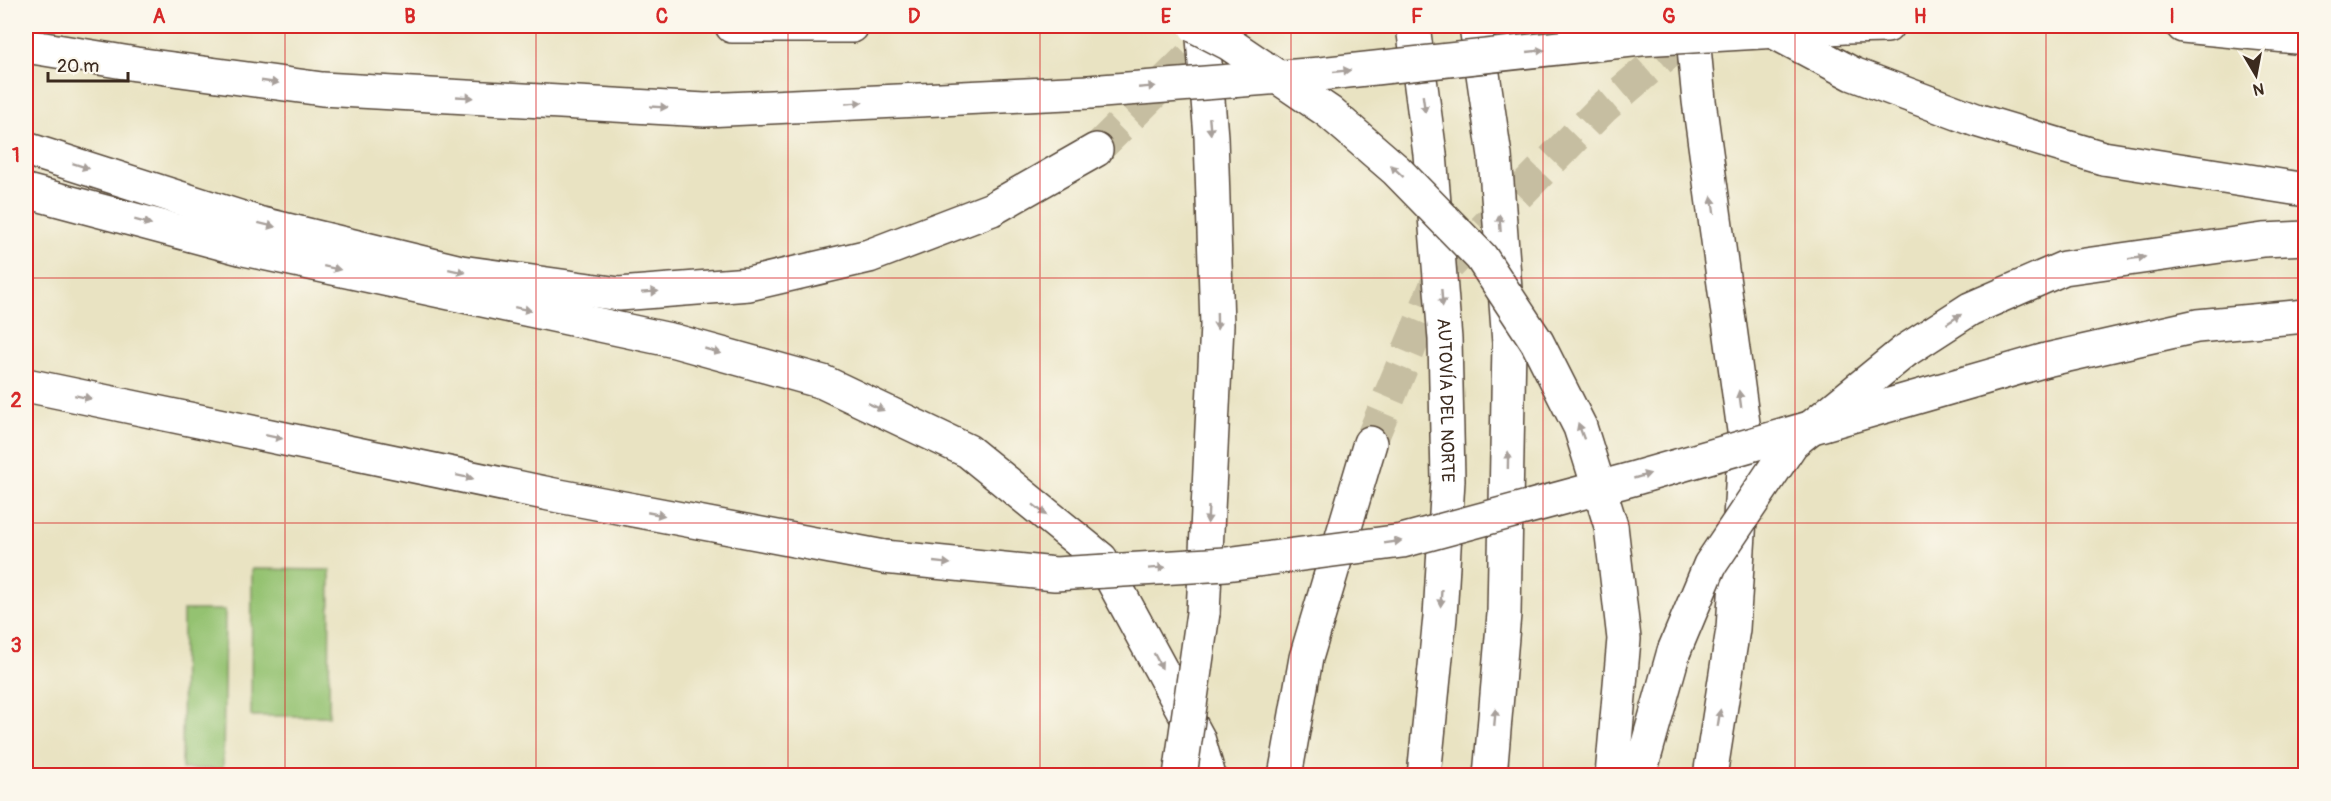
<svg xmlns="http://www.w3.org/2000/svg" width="2331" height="801" viewBox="0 0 2331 801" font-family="Pangolin,sans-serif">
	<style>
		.green { fill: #94c271; stroke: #687648; stroke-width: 1.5 }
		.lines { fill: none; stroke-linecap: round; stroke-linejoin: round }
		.highway-tunnel { stroke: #c6bea1; stroke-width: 33; stroke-dasharray: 33 16; stroke-linecap: butt }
		.highway-casing { stroke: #554637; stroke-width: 36 }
		.highway { stroke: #fff; stroke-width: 33 }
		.highway-bridge-casing { stroke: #554637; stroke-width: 36; stroke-linecap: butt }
		.highway-bridge { stroke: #fff; stroke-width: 33 }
		.oneway { fill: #a79f9a }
		.grid { fill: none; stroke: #d62828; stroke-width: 1.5; stroke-opacity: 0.55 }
		.labels { text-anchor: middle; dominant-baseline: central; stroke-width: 6; stroke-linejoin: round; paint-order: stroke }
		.street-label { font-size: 18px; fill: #3b2a1e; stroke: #fbf7ec }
		.neatline { fill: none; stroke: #d62828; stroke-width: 2 }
		.grid-label { font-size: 20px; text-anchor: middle; font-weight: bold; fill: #d62828 }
	</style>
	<rect width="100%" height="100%" fill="#fbf7ec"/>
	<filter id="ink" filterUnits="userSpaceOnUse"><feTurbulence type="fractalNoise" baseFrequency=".0167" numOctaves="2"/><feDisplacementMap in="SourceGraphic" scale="12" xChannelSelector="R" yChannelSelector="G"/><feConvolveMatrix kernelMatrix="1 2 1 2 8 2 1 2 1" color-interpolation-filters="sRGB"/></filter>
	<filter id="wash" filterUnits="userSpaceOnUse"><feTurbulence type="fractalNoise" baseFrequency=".008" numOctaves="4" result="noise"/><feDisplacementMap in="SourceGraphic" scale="24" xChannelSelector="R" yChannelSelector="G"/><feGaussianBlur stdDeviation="1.35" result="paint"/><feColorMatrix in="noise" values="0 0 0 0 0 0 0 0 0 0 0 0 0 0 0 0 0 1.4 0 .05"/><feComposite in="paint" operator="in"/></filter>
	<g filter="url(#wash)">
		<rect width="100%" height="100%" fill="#e9e3c2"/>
		<!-- green -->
		<g class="green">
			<path d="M252,569L330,570L329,716H251Z"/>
			<path d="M183,610H225L223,769H182Z"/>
		</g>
	</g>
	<g filter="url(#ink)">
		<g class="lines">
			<!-- highway-tunnel -->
			<g class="highway-tunnel">
				<path d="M1096,150L1220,27"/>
				<path d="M1370,443L1441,273L1603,108L1699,26"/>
			</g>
			<!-- highway casing -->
			<g class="highway-casing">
				<g id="highway">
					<path d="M732,26H852"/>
					<path d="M1202,26L1211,137L1217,325L1203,613"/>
					<path id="s1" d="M1413,26L1430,154L1445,339L1448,480L1440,617L1424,776"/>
					<path d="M1476,26L1495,156L1509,343L1504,614L1490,776"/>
					<path d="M1692,26L1699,101L1745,438L1733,629L1710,776"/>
					<path d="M2183,26L2306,38"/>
					<path d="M1845,27L1887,26"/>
					<path d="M26,46L136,64L322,89L705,110L1089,92"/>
					<path d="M26,149L258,223L461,272L619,294L749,284L869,256L992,209L1096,150"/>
					<path d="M2103,158L2306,190"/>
					<path d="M26,191L244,249L675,341L823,382L968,451L1101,559L1198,738L1209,776"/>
					<path d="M1905,351L1970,309L2064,268L2263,240L2306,238"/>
					<path d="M2046,360L2197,326L2306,316"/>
					<path d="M26,385L559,496L884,557"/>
					<path d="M1611,526L1624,639L1612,776"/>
					<path d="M1285,776L1306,658L1370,443"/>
					<path d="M1639,776L1674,651"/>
				</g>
			</g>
			<!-- highway -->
			<use href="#highway" class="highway"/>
			<!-- highway-bridge casing -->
			<g class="highway-bridge-casing">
				<g id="highway-bridge">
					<path d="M1195,26L1228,43L1329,112L1396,170L1481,257L1537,342L1580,427L1611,526"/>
					<path d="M1774,32L1853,74L1976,120L2103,158"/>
					<path d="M1089,92L1320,74L1641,39L1845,27"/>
					<path d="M884,557L1055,574L1226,564L1402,541L1632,479L2046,360"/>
					<path d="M1674,651L1710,565L1792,443L1905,351"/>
					<path d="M1180,776L1203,613"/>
				</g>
			</g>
			<!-- highway-bridge -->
			<use href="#highway-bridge" class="highway-bridge"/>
		</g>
		<!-- one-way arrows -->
		<defs><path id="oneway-solid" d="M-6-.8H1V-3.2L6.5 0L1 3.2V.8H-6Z" transform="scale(1.5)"/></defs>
		<g class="oneway">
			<use href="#oneway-solid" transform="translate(1536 51) rotate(-6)"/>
			<use href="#oneway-solid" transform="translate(1342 71) rotate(-6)"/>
			<use href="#oneway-solid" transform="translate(270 82) rotate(8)"/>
			<use href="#oneway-solid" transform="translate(1147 87) rotate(-5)"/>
			<use href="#oneway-solid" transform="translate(465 97) rotate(3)"/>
			<use href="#oneway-solid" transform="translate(854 103) rotate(-3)"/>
			<use href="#oneway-solid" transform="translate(1424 104) rotate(82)"/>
			<use href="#oneway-solid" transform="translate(659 107) rotate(3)"/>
			<use href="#oneway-solid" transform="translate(1210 126) rotate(85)"/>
			<use href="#oneway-solid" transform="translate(81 166) rotate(18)"/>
			<use href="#oneway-solid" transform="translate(1397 171) rotate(-137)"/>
			<use href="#oneway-solid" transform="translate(1713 205) rotate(-98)"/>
			<use href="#oneway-solid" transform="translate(143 222) rotate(15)"/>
			<use href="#oneway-solid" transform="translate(1500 223) rotate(-94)"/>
			<use href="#oneway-solid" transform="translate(267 225) rotate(14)"/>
			<use href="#oneway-solid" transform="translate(2137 258) rotate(-8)"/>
			<use href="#oneway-solid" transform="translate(332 268) rotate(12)"/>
			<use href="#oneway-solid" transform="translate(457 271) rotate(12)"/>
			<use href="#oneway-solid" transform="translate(650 292) rotate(-4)"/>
			<use href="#oneway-solid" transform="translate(1442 298) rotate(86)"/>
			<use href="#oneway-solid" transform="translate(523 309) rotate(12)"/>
			<use href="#oneway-solid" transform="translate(1954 319) rotate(-33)"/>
			<use href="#oneway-solid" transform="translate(1217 321) rotate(89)"/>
			<use href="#oneway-solid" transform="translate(713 351) rotate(16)"/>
			<use href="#oneway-solid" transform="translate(83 397) rotate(12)"/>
			<use href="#oneway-solid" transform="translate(1740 399) rotate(-98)"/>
			<use href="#oneway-solid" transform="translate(876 407) rotate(25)"/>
			<use href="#oneway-solid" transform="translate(1581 431) rotate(-110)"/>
			<use href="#oneway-solid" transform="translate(274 437) rotate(12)"/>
			<use href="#oneway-solid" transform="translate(1508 460) rotate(-89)"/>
			<use href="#oneway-solid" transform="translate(1642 476) rotate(-16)"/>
			<use href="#oneway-solid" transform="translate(465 477) rotate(12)"/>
			<use href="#oneway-solid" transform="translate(1040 510) rotate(39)"/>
			<use href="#oneway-solid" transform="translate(656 514) rotate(11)"/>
			<use href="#oneway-solid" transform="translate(1208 515) rotate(93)"/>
			<use href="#oneway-solid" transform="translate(1393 542) rotate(-8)"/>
			<use href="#oneway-solid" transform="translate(942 563) rotate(6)"/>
			<use href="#oneway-solid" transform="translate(1157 568) rotate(-4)"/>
			<use href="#oneway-solid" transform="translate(1441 598) rotate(93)"/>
			<use href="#oneway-solid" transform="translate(1158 661) rotate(62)"/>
			<use href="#oneway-solid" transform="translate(1495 717) rotate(-85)"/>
			<use href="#oneway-solid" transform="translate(1719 718) rotate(-81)"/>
		</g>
	</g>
	<!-- grid -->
	<path class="grid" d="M285,26V776M536,26V776M788,26V776M1040,26V776M1291,26V776M1543,26V776M1795,26V776M2046,26V776M26,278H2306M26,523H2306"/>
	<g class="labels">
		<!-- street labels -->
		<g class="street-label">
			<text stroke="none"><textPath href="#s1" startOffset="376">AUTOVÍA DEL NORTE</textPath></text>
		</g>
	</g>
	<!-- margin -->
	<rect width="2331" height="801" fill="none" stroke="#fbf7ec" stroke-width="66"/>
	<!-- north arrow -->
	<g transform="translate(2256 75) rotate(170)" stroke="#fbf7ec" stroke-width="4.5" paint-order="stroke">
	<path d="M0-4.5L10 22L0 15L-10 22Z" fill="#3b2a1e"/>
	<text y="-9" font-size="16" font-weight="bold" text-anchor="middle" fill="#3b2a1e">N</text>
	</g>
	<!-- scale -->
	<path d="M48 72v9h80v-9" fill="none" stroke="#3b2a1e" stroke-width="3"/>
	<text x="57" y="72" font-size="18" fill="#3b2a1e" stroke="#fbf7ec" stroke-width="4.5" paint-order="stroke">20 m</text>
	<rect x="33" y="33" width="2265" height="735" class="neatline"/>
	<g class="grid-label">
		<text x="159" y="23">A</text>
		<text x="410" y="23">B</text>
		<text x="662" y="23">C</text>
		<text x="914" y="23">D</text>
		<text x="1166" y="23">E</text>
		<text x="1417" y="23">F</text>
		<text x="1669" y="23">G</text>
		<text x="1920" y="23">H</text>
		<text x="2172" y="23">I</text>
		<text x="16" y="162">1</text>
		<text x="16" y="407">2</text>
		<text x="16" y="652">3</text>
	</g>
</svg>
